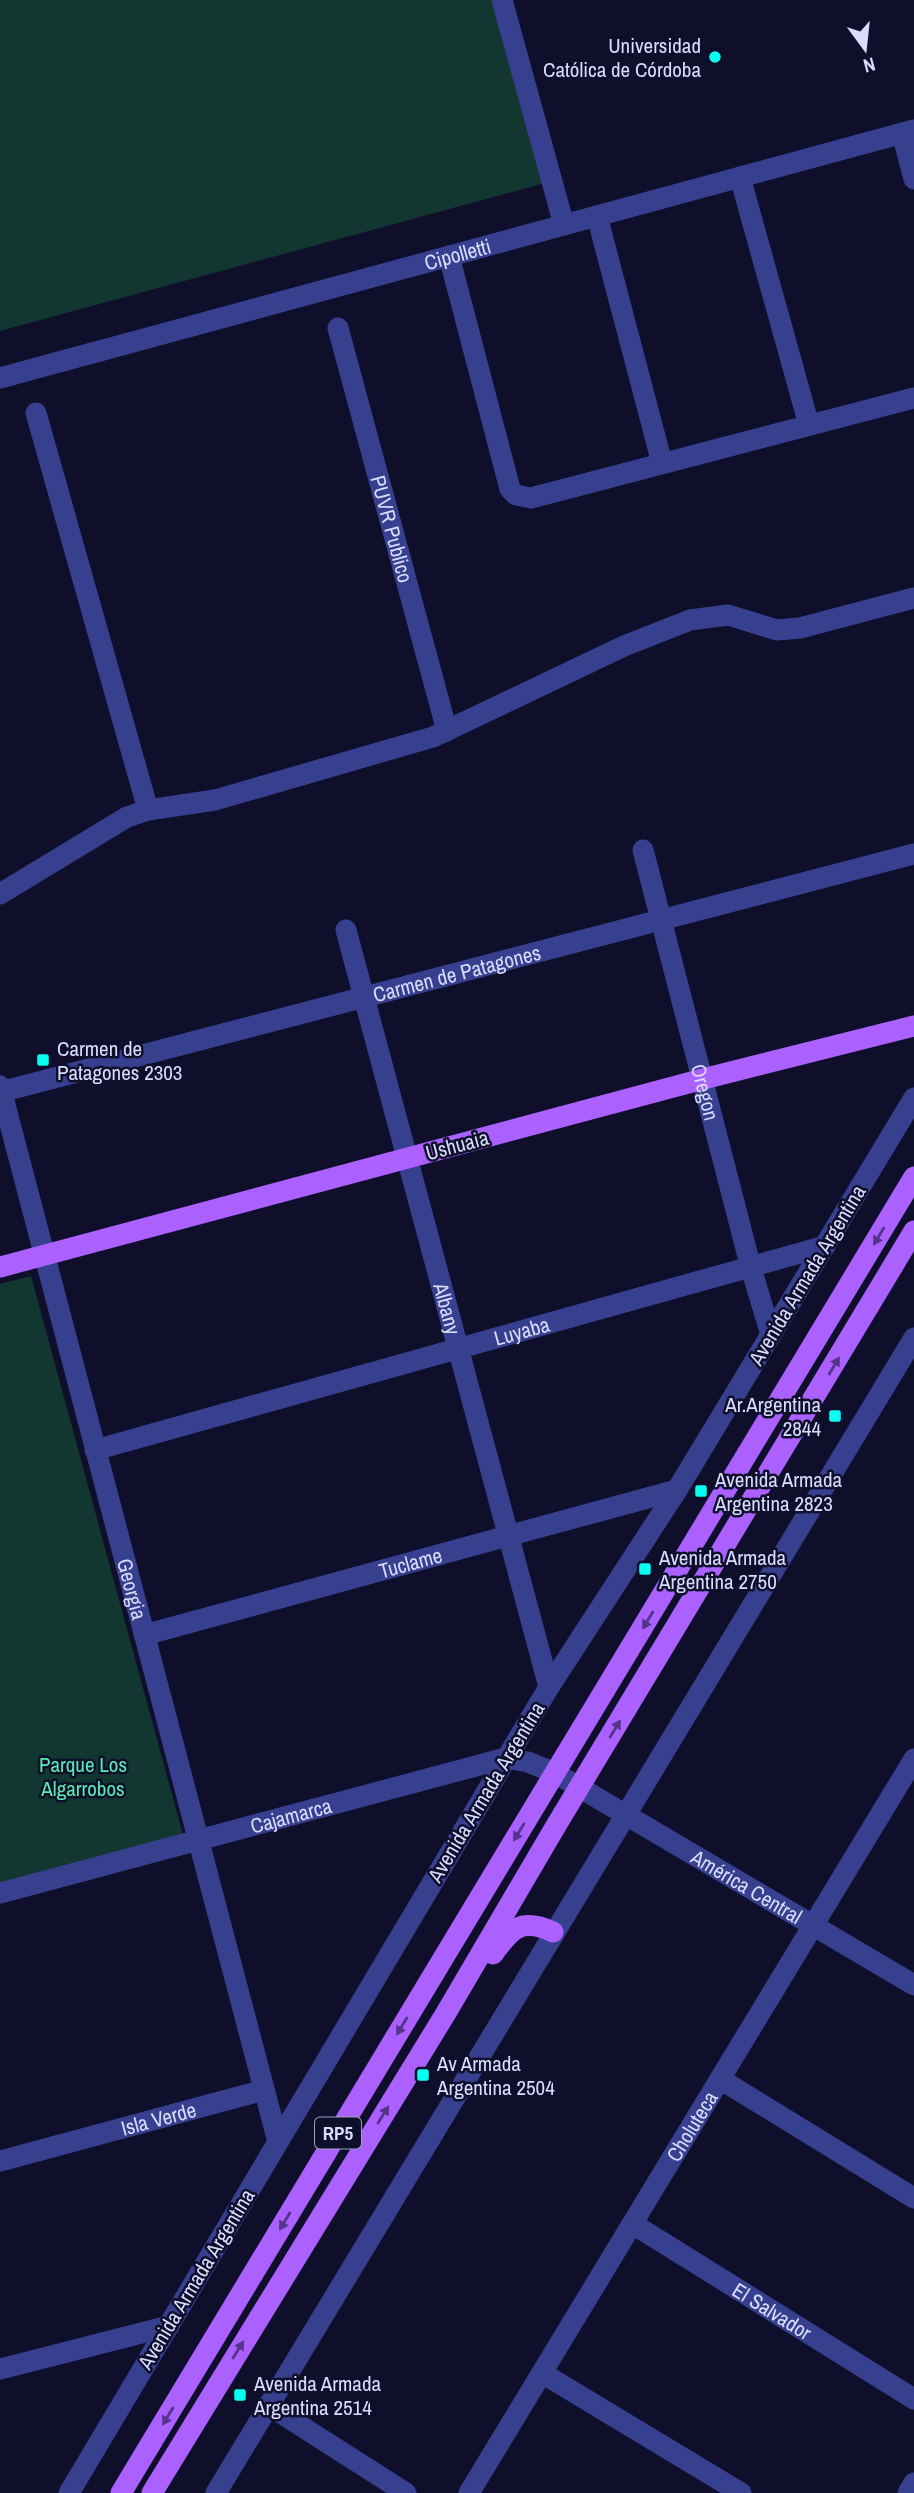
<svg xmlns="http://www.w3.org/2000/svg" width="914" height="2493" viewBox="0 0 914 2493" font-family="'Archivo Narrow',sans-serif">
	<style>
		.green { fill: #113730 }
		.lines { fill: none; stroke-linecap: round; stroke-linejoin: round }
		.minor { stroke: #36408f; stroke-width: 21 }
		.major { stroke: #ab61ff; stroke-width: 21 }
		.oneway { fill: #55348b }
		.poi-dot { fill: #06fff1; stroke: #0f0f2c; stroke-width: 2.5 }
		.labels { text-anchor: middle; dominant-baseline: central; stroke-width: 5; stroke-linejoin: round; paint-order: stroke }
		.shield { fill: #0f0f2c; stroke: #9d9ec0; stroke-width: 2 }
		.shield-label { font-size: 19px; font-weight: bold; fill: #dadcff }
		.poi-label { font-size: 21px; fill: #dadcff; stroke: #0f0f2c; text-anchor: start }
		.street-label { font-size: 21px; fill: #dadcff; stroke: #0f0f2c }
		.park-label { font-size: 21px; fill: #5aebb0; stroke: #0f0f2c }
	</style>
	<rect width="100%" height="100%" fill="#0f0f2c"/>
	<!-- green -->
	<g class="green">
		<path d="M0,0H500L549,182L0,331Z"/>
		<path d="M31,1276L183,1835L0,1885V1284Z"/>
	</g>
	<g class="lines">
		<!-- minor -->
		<g class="minor">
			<path d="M502,0L564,225"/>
			<path d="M902,133L914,179"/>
			<path d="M740,177L809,425"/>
			<path d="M597,216L662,463"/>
			<path d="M449,256L510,489L516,495L531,498L914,398"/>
			<path id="s1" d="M338,328L447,731"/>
			<path id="s2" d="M0,378L914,130"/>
			<path d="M36,413L148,810"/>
			<path id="s3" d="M643,850L751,1268L771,1335"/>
			<path d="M0,894L127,817L148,810L215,800L433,737L624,646L690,620L728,615L777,630L800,628L914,598"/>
			<path id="s4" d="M346,930L549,1687"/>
			<path id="s5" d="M0,1086L278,2142"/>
			<path id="s6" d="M0,1092L914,854"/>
			<path id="s7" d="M95,1450L825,1246"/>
			<path id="s8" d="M144,1635L677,1490"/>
			<path id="s9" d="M0,1893L506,1758L528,1762L555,1773L914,1985"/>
			<path d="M720,2079L914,2198"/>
			<path id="s10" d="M0,2161L264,2090"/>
			<path id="s11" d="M633,2224L914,2399"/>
			<path d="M0,2369L169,2326"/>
			<path d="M542,2373L741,2493"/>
			<path d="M268,2405L406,2493"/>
			<path d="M69,2493L549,1687L677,1490L914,1098"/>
			<path d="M216,2493L914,1338"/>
			<path id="s12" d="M469,2493L914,1759"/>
			<path d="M908,2493L914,2483"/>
		</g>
		<!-- major -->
		<g class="major">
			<path d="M0,1267L703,1079L914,1026"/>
			<path d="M493,1954C511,1929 521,1917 553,1932"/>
			<path d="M121,2493L914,1177"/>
			<path d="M152,2493L446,2013L557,1824L914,1231"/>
		</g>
	</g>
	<!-- one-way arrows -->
	<defs><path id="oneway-solid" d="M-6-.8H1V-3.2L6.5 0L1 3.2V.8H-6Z" transform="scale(1.75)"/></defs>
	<g class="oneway">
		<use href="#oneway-solid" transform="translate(879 1236) rotate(121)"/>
		<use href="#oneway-solid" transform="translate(834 1366) rotate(-59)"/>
		<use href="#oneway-solid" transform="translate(648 1620) rotate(121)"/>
		<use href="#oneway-solid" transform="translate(615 1729) rotate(-59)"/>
		<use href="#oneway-solid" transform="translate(519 1832) rotate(121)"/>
		<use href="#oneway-solid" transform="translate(402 2026) rotate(121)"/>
		<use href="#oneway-solid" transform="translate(383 2115) rotate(-58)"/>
		<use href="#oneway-solid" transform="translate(285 2221) rotate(121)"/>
		<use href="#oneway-solid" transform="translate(238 2350) rotate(-58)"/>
		<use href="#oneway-solid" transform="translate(168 2416) rotate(121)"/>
	</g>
	<!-- markers -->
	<g class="poi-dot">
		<circle cx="715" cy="57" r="7"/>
		<rect x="36" y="1053" width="14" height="14" rx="3.5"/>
		<rect x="828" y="1409" width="14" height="14" rx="3.5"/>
		<rect x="694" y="1484" width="14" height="14" rx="3.5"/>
		<rect x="638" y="1562" width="14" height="14" rx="3.5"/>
		<rect x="416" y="2068" width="14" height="14" rx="3.5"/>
		<rect x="233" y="2388" width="14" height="14" rx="3.5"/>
	</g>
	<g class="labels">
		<!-- shield labels -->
		<rect class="shield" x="315" y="2117.5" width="46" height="31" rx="5"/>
		<g class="shield-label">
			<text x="338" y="2133">RP5</text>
		</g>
		<!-- poi labels -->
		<g class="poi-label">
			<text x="701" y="45" text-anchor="end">Universidad<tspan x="701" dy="24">Católica de Córdoba</tspan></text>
			<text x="57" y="1048">Carmen de<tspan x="57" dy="24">Patagones 2303</tspan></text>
			<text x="821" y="1404" text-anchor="end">Ar.Argentina<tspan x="821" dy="24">2844</tspan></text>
			<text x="715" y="1479">Avenida Armada<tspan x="715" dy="24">Argentina 2823</tspan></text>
			<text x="659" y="1557">Avenida Armada<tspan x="659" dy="24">Argentina 2750</tspan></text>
			<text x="437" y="2063">Av Armada<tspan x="437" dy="24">Argentina 2504</tspan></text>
			<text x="254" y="2383">Avenida Armada<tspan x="254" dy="24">Argentina 2514</tspan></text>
		</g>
		<!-- street labels -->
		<g class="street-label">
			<text stroke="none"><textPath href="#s2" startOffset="474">Cipolletti</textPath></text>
			<text stroke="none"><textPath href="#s1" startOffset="208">PUVR Publico</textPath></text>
			<text stroke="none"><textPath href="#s6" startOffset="472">Carmen de Patagones</textPath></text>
			<text stroke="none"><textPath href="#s3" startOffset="250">Oregon</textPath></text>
			<text transform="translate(457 1145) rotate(-15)">Ushuaia</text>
			<text transform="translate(807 1275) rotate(-59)">Avenida Armada Argentina</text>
			<text stroke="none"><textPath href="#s4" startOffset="392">Albany</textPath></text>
			<text stroke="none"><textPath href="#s7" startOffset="443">Luyaba</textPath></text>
			<text stroke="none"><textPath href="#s8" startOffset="276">Tuclame</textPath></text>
			<text stroke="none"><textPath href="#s5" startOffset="520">Georgia</textPath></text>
			<text transform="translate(486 1792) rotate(-59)">Avenida Armada Argentina</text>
			<text stroke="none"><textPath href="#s9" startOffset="301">Cajamarca</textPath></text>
			<text stroke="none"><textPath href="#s9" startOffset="798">América Central</textPath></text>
			<text stroke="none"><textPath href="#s10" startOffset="164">Isla Verde</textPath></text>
			<text stroke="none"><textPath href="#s12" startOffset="429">Choluteca</textPath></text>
			<text transform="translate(196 2279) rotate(-59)">Avenida Armada Argentina</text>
			<text stroke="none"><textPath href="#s11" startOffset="164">El Salvador</textPath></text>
		</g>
		<!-- park labels -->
		<g class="park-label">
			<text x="83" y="1764">Parque Los<tspan x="83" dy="24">Algarrobos</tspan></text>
		</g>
	</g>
	<!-- north arrow -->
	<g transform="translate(865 49) rotate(165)" stroke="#0f0f2c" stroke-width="5" paint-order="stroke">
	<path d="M0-5L12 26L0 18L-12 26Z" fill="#dadcff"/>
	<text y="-10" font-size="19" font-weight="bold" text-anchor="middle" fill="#dadcff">N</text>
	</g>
</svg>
